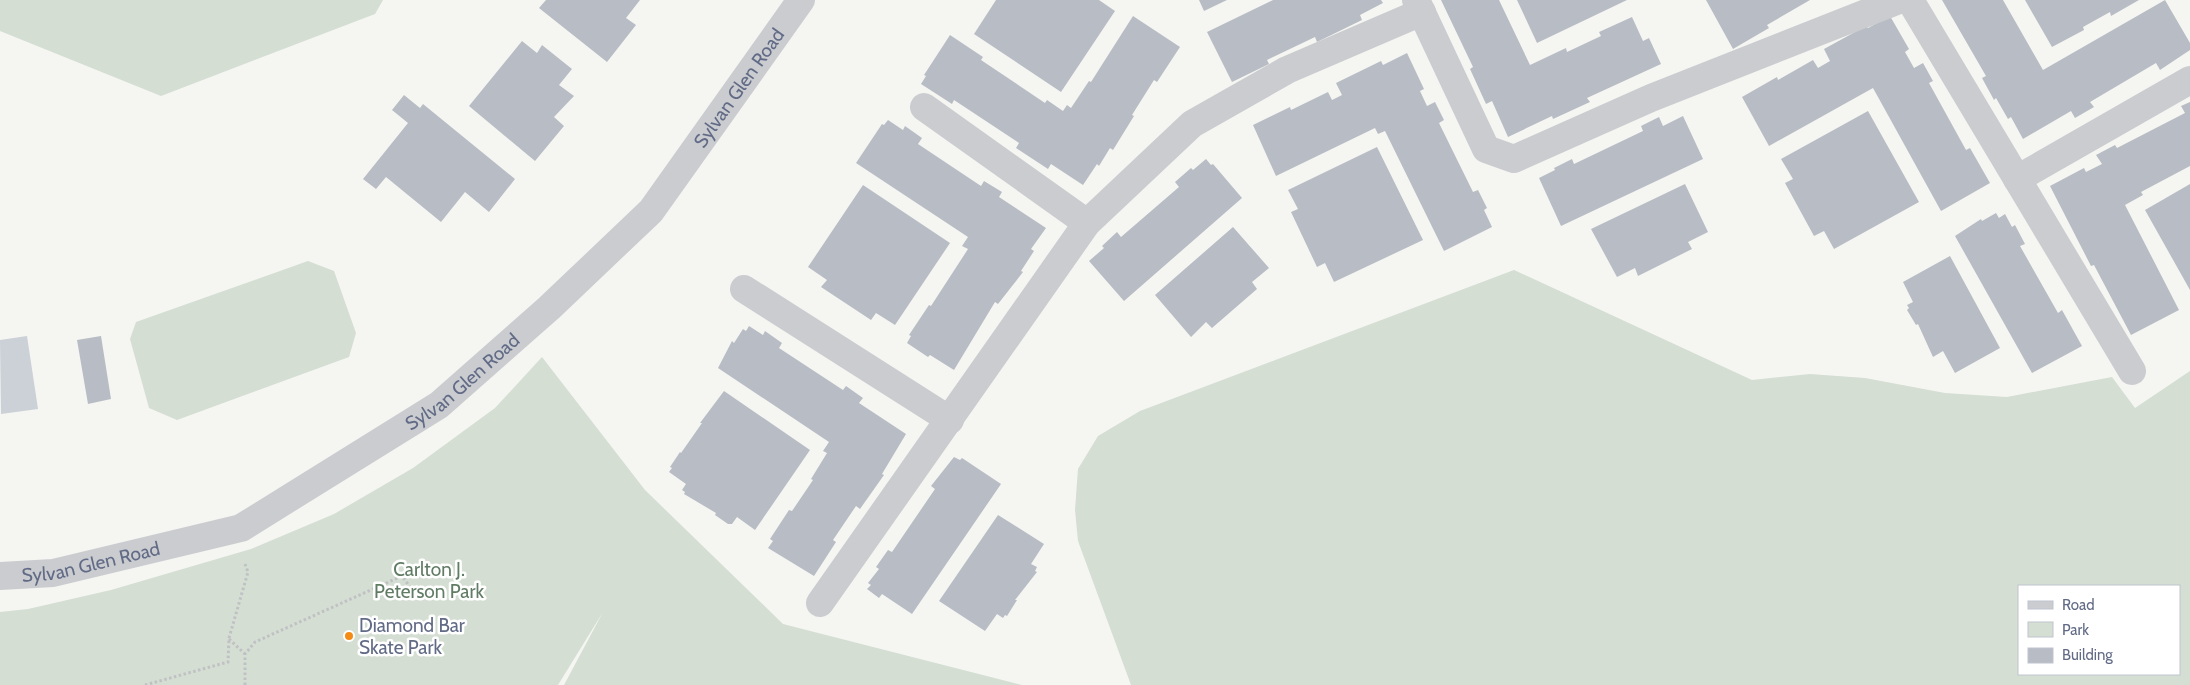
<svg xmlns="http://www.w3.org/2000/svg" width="2190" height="685" viewBox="0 0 2190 685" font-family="Cabin,sans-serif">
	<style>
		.green { fill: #d4ded2; fill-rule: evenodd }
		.water { fill: #ccd0d7 }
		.building { fill: #b8bcc4 }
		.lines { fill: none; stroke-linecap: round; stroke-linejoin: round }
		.path { stroke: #c0c1c4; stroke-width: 3; stroke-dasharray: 2.5 2.5; stroke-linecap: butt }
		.minor { stroke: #caccd0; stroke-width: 28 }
		.poi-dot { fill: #f38b15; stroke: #fff; stroke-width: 2 }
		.labels { text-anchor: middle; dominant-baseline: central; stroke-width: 5; stroke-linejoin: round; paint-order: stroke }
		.street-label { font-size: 19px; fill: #626b86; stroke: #fff }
		.park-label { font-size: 19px; fill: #617c64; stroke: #fff }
		.poi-label { font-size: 19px; fill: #626b86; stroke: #fff; text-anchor: start }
	</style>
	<rect width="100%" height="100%" fill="#f5f6f2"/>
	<!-- green -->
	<g class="green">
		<path d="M0,0H383L375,14L161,96L0,31Z"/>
		<path d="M308,261L334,271L356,333L349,357L177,420L149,408L130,339L136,322Z"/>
		<path d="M1514,270L1752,380L1810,374L1865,378L1945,393L2007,397L2112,377L2135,408L2190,371V685H1131L1078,541L1075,510L1078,469L1098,436L1140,411ZM2019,586H2179V674H2019Z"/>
		<path d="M542,357L645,490L783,624L1022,685H564L603,612L558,685H0V612L28,609L111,590L251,549L334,514L413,468L495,408Z"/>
	</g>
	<!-- water -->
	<path class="water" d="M27,336L38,409L1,414L0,340Z"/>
	<!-- building -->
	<g class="building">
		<path d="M546,0H640L626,18L636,25L607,62L539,8Z"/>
		<path d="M996,0H1099L1115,11L1061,92L974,34Z"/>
		<path d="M1199,0H1227L1204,11Z"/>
		<path d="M1273,0H1381L1383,3L1360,15L1362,20L1317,42L1315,37L1267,60L1269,64L1232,82L1207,32Z"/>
		<path d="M1441,0H1499L1530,65L1566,48L1567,52L1601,36L1599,32L1632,17L1643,41L1649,38L1661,64L1587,98L1590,102L1553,119L1552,116L1508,137L1492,101L1486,104L1470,69L1473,67Z"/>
		<path d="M1517,0H1627L1537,43Z"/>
		<path d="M1706,0H1810L1767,25L1769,28L1733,49Z"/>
		<path d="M1942,0H2003L2043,70L2165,0L2190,43V50L2160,70L2156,63L2090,102L2094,107L2075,118L2071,111L2023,139L2011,117L2008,119L1996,98L1994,100L1982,78L1986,76Z"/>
		<path d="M2025,0H2139L2111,16L2110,12L2083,27L2084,30L2052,47Z"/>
		<path d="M1133,16L1180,47L1157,82L1154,80L1132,115L1134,116L1113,150L1110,148L1099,166L1097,164L1083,185L1051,164L1048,169L1016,148L1019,143L954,100L952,104L921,84L926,76L924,75L950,35L983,57L981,60L1045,103L1047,100L1063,111L1067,105L1071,108L1089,81L1091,82Z"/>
		<path d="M1890,16L1909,49L1905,52L1914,68L1923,63L1933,81L1929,83L1966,150L1970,148L1990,183L1941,211L1873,88L1769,146L1742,97L1777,77L1778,80L1813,60L1818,68L1830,61L1824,49L1866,26L1868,28Z"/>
		<path d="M522,41L537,53L542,45L572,69L559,85L574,96L554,117L564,126L535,161L469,106Z"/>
		<path d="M1407,53L1424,89L1420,91L1427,106L1435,102L1444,120L1439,123L1473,192L1478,190L1487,208L1484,210L1492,227L1444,251L1385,131L1378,134L1375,128L1276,176L1253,125L1290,107L1291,110L1328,92L1332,100L1342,95L1336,83L1381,61L1383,65Z"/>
		<path d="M404,95L420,108L423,104L515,179L489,212L465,192L441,222L386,177L376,189L363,179L408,123L392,110Z"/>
		<path d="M2190,102V166L2141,192L2143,195L2125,205L2179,310L2131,335L2094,265L2091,266L2050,186L2084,168L2086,172L2102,164L2096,155L2115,145L2117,148L2185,113L2181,106Z"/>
		<path d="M1868,111L1919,202L1834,249L1824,231L1814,236L1785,183L1793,179L1781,159Z"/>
		<path d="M1683,116L1703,159L1561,226L1539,178L1555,170L1554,168L1572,159L1574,164L1643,131L1641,126L1659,117L1663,126Z"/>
		<path d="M888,120L903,130L905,126L922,138L918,144L981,186L984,181L1002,192L999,197L1046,228L1031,249L1034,251L1021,271L1023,272L998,304L995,302L954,370L930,355L928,357L907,343L911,336L909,335L929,305L931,306L968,249L962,246L968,237L856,163L882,124L884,125Z"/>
		<path d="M1377,147L1423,240L1334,282L1325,263L1317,267L1291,212L1298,209L1288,190Z"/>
		<path d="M1206,159L1211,165L1213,164L1242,198L1124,301L1089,261L1104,248L1102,246L1117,232L1121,237L1179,187L1175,182L1191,168L1193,170Z"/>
		<path d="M1685,184L1708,232L1688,242L1692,249L1638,276L1635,268L1617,277L1591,229Z"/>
		<path d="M2190,184V290L2145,210Z"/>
		<path d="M863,185L950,243L895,325L876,313L871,320L821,287L827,280L808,267Z"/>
		<path d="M1996,213L1999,218L2005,214L2012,227L2015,225L2025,244L2020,246L2058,313L2062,310L2082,346L2032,373L1955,236L1981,219L1982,221Z"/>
		<path d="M1233,227L1269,268L1252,282L1257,289L1212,328L1206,322L1191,337L1155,295Z"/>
		<path d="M1950,256L2000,348L1955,373L1943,351L1933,357L1918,324L1916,325L1907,310L1909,308L1907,305L1913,302L1903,282Z"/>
		<path d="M749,326L763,335L765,331L782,343L779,348L843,390L846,386L863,398L859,403L906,434L882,474L884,475L860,509L856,506L833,540L836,542L814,576L768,548L773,541L770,539L789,510L792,511L813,480L811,479L827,453L823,451L829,442L718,368L732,341L734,343L743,329L746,331Z"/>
		<path d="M101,336L111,399L88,404L77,340Z"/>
		<path d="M724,391L810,450L755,530L737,517L732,524H728L715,515L716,513L684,494L685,492L682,490L686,484L669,472L672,468L670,467L680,452L681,453L702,423H700Z"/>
		<path d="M954,457L960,460L962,458L1001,484L912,614L882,594L879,598L867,589L871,585L868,583L879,569L876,567L888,550L892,552L935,489L931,486Z"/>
		<path d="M998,515L1044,544L1031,564L1037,567L1035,571L1037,572L1015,600H1017L1007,616L1005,615L1003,618L997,614L985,631L939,601Z"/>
	</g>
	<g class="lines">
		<!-- path -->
		<g class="path">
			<path d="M229,639L245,654"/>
			<path d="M145,685L228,662L229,638L248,572L245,564"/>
			<path d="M245,685V654L255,642L402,576L410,587"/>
		</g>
		<!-- minor -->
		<g class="minor">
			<path d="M1416,0L1486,149L1514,159L1651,98L1899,0"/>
			<path d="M1910,0L2132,371"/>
			<path d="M924,107L1087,223"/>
			<path d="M2017,179L2190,80"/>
			<path d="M744,289L950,420"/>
			<path id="s1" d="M0,576L53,573L241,528L439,405L549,308L651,211L801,0"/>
			<path d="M820,603L1087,223L1192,124L1287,70L1422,12"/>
		</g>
	</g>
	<!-- markers -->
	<circle class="poi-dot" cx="349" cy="636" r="5"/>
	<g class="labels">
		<!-- street labels -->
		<g class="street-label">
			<text stroke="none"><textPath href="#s1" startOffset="918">Sylvan Glen Road</textPath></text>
			<text stroke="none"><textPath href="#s1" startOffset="512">Sylvan Glen Road</textPath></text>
			<text stroke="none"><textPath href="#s1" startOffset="92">Sylvan Glen Road</textPath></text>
		</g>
		<!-- park labels -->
		<g class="park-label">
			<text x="429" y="569">Carlton J.<tspan x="429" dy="22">Peterson Park</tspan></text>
		</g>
		<!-- poi labels -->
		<g class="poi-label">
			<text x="359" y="625">Diamond Bar<tspan x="359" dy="22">Skate Park</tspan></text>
		</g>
	</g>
	<!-- legend -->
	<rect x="2018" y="585" width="162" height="90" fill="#ffffff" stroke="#c0c4cf"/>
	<rect x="2028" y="601" width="25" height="8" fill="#caccd0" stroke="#c0c4cf"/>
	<text x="2062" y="610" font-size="15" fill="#626b86">Road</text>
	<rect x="2028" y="622" width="25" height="15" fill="#d4ded2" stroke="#c0c4cf"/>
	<text x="2062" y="635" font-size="15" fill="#626b86">Park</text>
	<rect x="2028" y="648" width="25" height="15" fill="#b8bcc4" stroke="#c0c4cf"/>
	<text x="2062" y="660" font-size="15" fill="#626b86">Building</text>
</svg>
